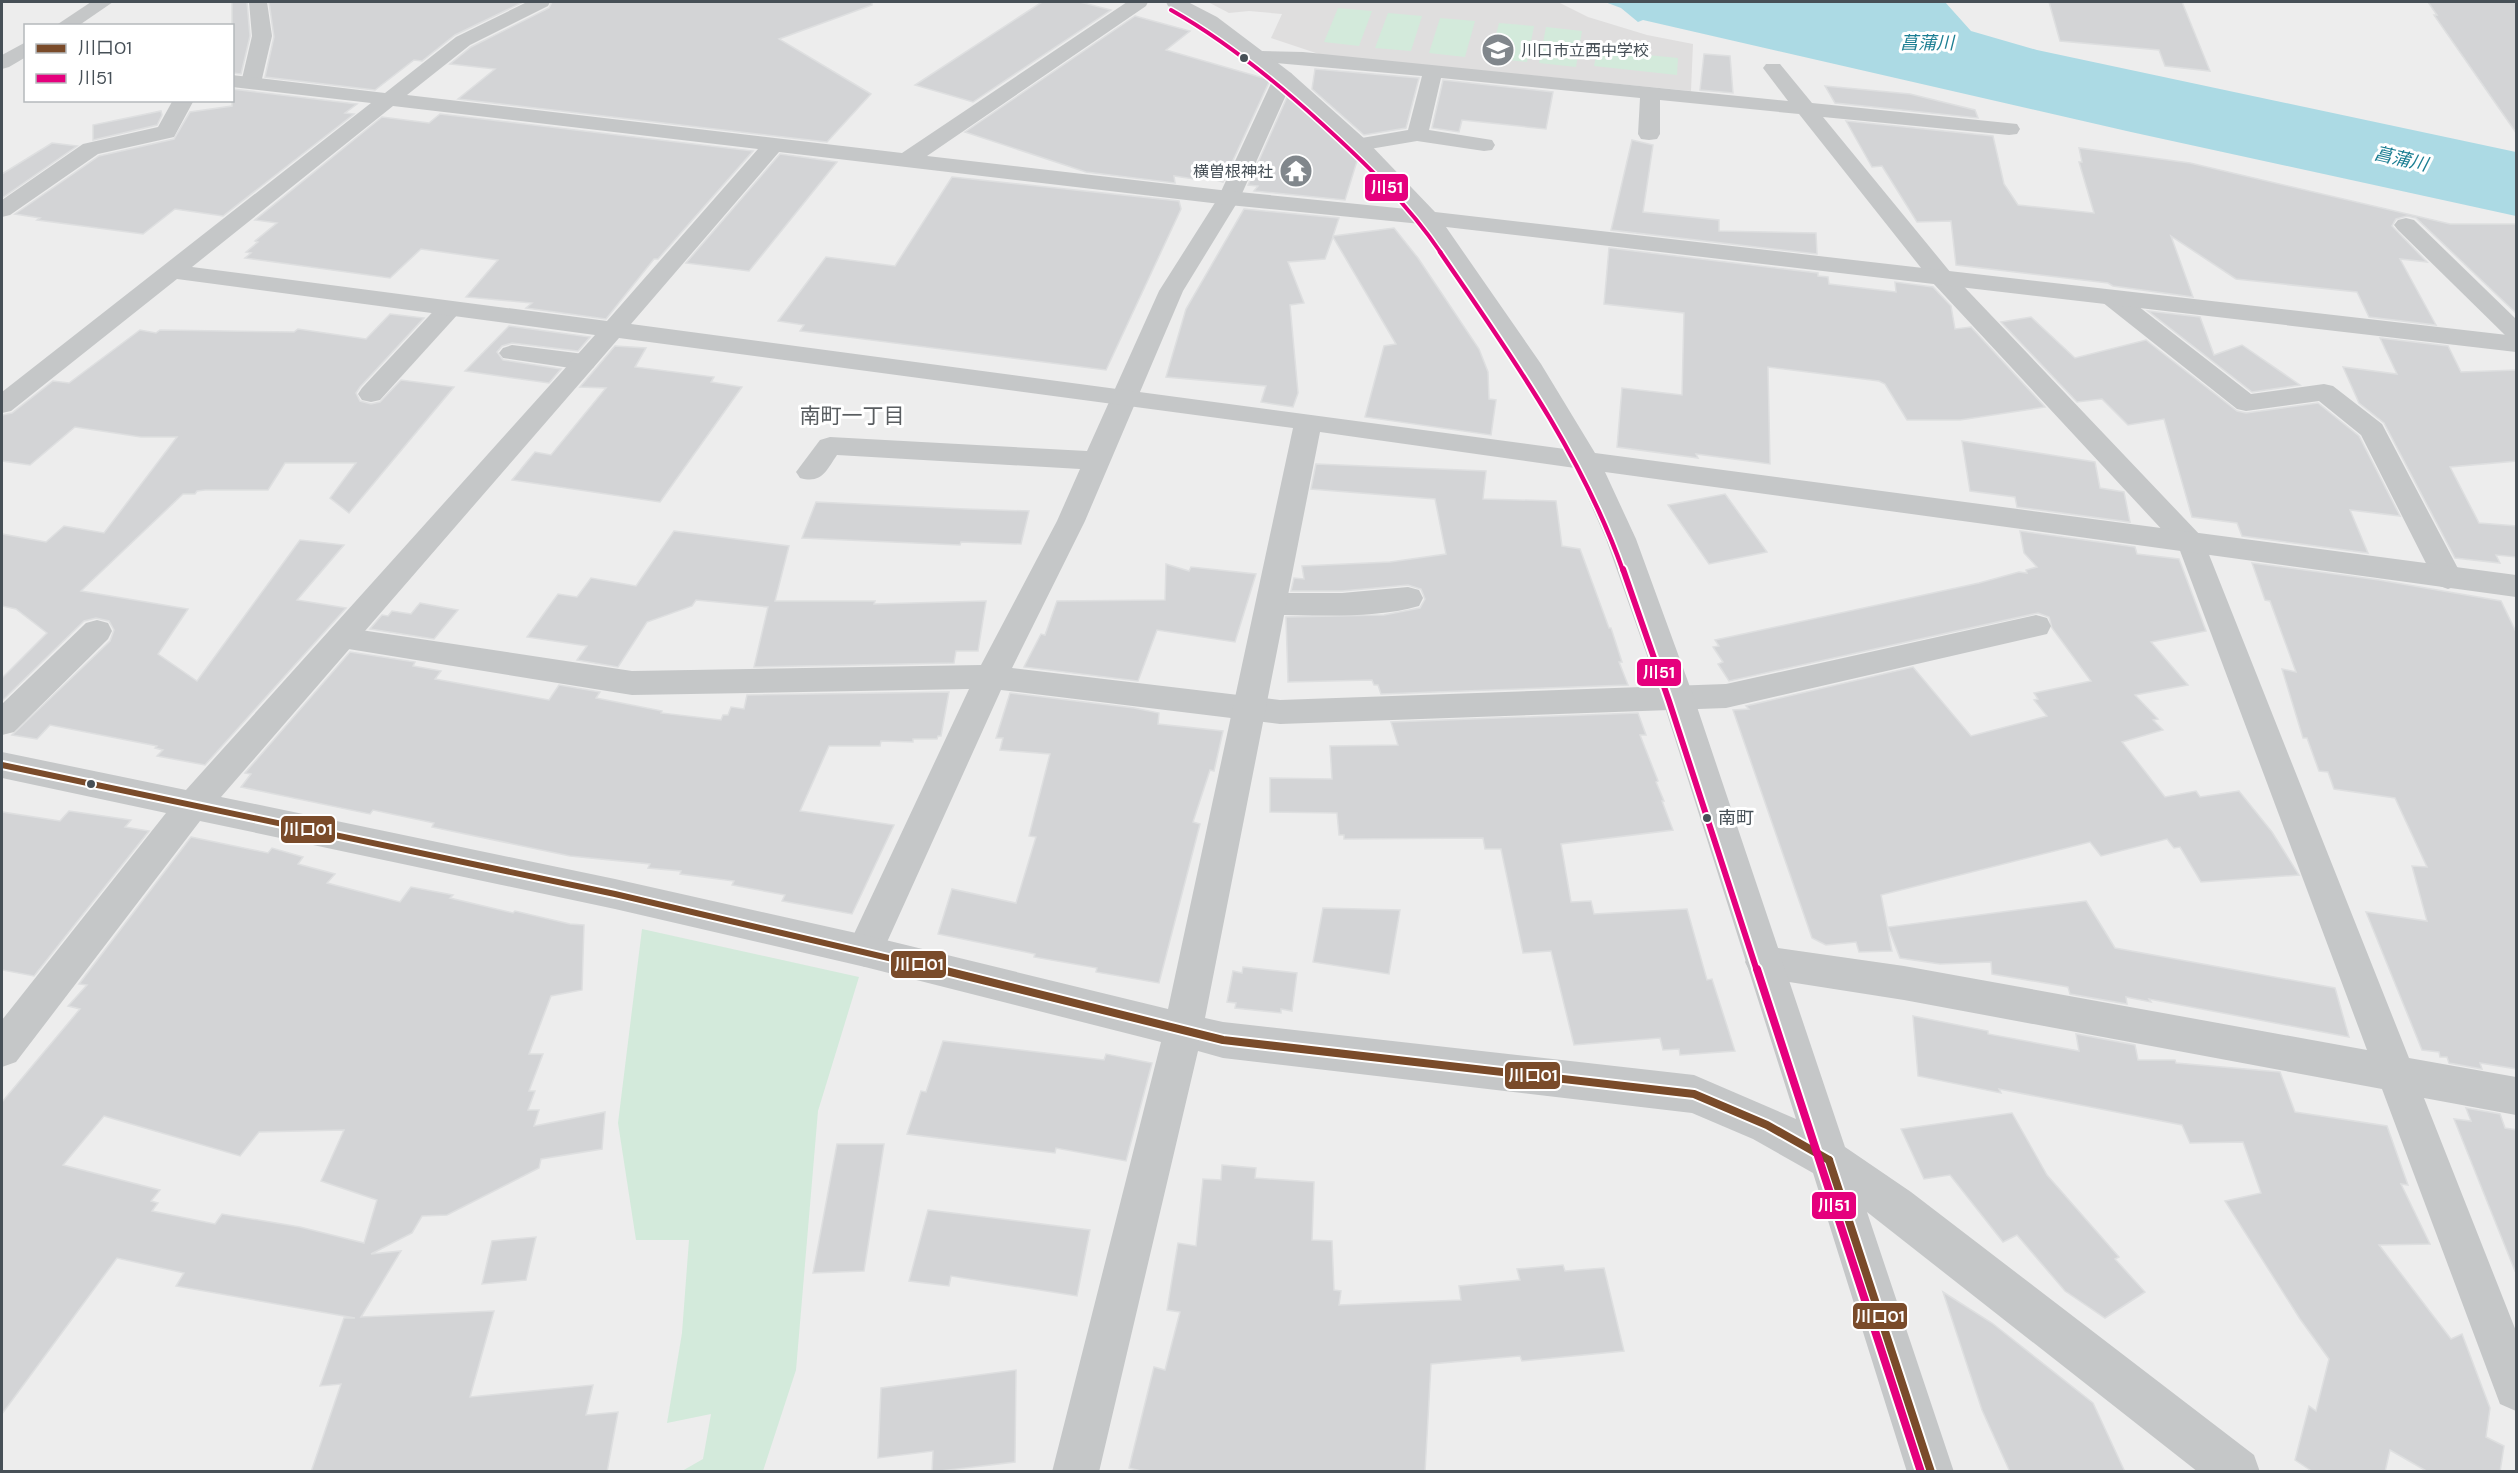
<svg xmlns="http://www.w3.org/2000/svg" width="2518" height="1473" viewBox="0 0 2518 1473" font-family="'DM Sans','Noto Sans JP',sans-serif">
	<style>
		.education { fill: #dfdede }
		.green { fill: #d3eadb }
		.water { fill: #acdae4 }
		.building { fill: #d3d4d6; stroke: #dedfe0; stroke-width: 1.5; fill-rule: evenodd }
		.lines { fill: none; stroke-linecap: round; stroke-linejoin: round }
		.minor { fill: #c5c7c8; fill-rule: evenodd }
		.tertiary { fill: #c5c7c8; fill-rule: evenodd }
		.bus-1-far1-casing { stroke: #fff; stroke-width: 10 }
		.bus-1-casing { stroke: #fff; stroke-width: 12 }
		.bus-2-far3-casing { stroke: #fff; stroke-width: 7 }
		.bus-2-far2-casing { stroke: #fff; stroke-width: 8 }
		.bus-2-far1-casing { stroke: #fff; stroke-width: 10 }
		.bus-2-casing { stroke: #fff; stroke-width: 12 }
		.bus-1-far1 { stroke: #7a4b2a; stroke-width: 6 }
		.bus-1 { stroke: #7a4b2a; stroke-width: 8 }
		.bus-2-far3 { stroke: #e5007d; stroke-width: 4 }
		.bus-2-far2 { stroke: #e5007d; stroke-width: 4.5 }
		.bus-2-far1 { stroke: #e5007d; stroke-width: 6 }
		.bus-2 { stroke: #e5007d; stroke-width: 8 }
		.bus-dot { fill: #475057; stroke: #fff; stroke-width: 2 }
		.labels { text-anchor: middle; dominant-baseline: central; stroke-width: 6; stroke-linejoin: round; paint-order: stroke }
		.far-poi-label { font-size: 16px; fill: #475057; stroke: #fff; text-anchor: start }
		.far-water-label { font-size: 18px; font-style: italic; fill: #1d7f93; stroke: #fff }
		.bus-label { font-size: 18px; fill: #475057; stroke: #fff; text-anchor: start }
		.neighbourhood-label { font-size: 21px; fill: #595d60; stroke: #fff }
		.line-badge { stroke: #fff; stroke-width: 2 }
		.badge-label { font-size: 16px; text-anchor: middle; font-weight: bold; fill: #fff }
	</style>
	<rect width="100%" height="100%" fill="#ededed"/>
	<!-- education -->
	<path class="education" d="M1208,2H1558L1588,17L1647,35L1693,44L1691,91L1322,55L1271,38L1282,14L1249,11L1229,13Z"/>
	<!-- green -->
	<g class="green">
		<path d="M1338,8L1372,11L1359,46L1324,42Z"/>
		<path d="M1388,13L1422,16L1411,51L1375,48Z"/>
		<path d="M1440,18L1475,21L1465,57L1429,53Z"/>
		<path d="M1499,23L1534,26L1527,62L1490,58Z"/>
		<path d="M1546,27L1582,31L1576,67L1539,63Z"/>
		<path d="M1597,50L1678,58L1677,75L1594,66Z"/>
		<path d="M642,929L859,977L818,1111L796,1370L763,1471H682L703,1459L711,1414L667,1423L682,1333L689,1240H636L618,1123Z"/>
	</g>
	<!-- water -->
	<path class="water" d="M1605,2H1945L1971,31L2037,50L2516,152V216L2131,132L1643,20L1638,22L1621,8Z"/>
	<!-- building -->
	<g class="building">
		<path d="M232,2H247L250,36L241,74L232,73Z"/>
		<path d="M269,2H523L455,35L422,61L414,60L375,90L265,77L274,37Z"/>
		<path d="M552,2H872V5L779,39L871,94L827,142L458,99L495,69L450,64L471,47L549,8Z"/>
		<path d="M1042,2H1080L1111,10L973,102L915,85Z"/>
		<path d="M2049,2H2182L2210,71L2165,66L2159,50L2060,41Z"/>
		<path d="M2428,2H2517V134L2434,15H2437Z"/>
		<path d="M1135,16L1190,31L1166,50L1270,80L1223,182L1196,174L1194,179L1174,176L1175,183L1086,172L965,132Z"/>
		<path d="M1704,54L1730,56L1733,93L1700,90Z"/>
		<path d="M1315,69L1419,78L1406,128L1364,135L1312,89Z"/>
		<path d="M1443,80L1553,92L1546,129L1462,120L1459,132L1432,128Z"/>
		<path d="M1825,86L1910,94L1975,110L1978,118L1835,103Z"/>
		<path d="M232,89L357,104L345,113L354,114L223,216L175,209L143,234L37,220L40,218L15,214L99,156L174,139L190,112L232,106Z"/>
		<path d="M1288,95L1357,161L1345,200L1254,191L1258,186L1248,185Z"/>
		<path d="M161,111L162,115L157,125L93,140V125Z"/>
		<path d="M440,114L753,151L658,259H654L606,319L526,308L532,303L466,297L498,260L421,249L390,278L245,258L251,253L246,252L258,242L255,241L277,223L255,220L382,117L429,123Z"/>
		<path d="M1846,121L1993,136L2004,184L2018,205L2094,213L2079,162H2082L2079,148L2190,163L2450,224H2517V314L2416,218L2407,216L2396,219L2392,226L2427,262L2400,259L2436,325L2369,317L2357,292L2236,279L2171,236L2193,297L2113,286L2108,283L1956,265L1951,221L1917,222L1882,166L1872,167Z"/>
		<path d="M1632,140L1653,145L1643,212L1719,220V231L1816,233L1817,254L1611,230Z"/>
		<path d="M52,143L77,146L2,198V174Z"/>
		<path d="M780,154L837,162L749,271L686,263Z"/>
		<path d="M952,177L1179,201L1181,209L1106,370L800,331L804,325L778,321L826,257L895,266Z"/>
		<path d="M1244,209L1339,218L1333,236L1394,228L1418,258L1479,349L1488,372L1489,399L1496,400L1491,435L1365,417L1384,346L1396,344L1333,237L1325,259L1288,262L1304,303L1290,305L1298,393L1293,407L1261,402L1266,386L1166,377L1186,309Z"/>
		<path d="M1609,248L1818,273V276L1828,277L1829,284L1896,292L1895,282L1933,287L1951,306L1955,329L1971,327L2045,407L1960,420H1907L1885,384L1879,381L1768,367L1770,464L1696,454L1698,458L1617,447L1622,388L1682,395L1684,313L1604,304Z"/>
		<path d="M2148,311L2200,317L2214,355L2242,345L2300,385L2252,392Z"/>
		<path d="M390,314L424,318L360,387L356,393L360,401L371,404L380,402L401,380L454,387L349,513L330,498L356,463H285L268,490H205L197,491L195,494H183L81,591L188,609L158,654L197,681L300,540L344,545L297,600L346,608L205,765L157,756L163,750L155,748L157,746L50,725L37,739L12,735L110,641L114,630L109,621L96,618L84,621L2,701V678L47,633L16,609L2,606V534L46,542L64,526L104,533L177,437H141L75,427L30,465L2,461V415L12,413L53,381L69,383L140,330L156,333L160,330L294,332L298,329L366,339Z"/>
		<path d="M2031,317L2075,358L2146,340L2237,411L2246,413L2318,403L2359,436L2400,516L2350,510L2368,553L2242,536L2237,523L2192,517L2164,419L2128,425L2102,399L2077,402L2001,322Z"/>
		<path d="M509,326L590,337L578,351L512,343L502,346L497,352L503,360L561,369L549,383L465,371Z"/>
		<path d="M2380,338L2448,346L2461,372L2517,370V461L2450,467L2479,523L2517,526V557L2496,555L2500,563L2455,558L2384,423L2359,403L2343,367L2397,374Z"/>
		<path d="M615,346L646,348L635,367L714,377L711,382L742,387L660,502L512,480L535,452L551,455L606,388L580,387Z"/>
		<path d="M1962,441L2095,462L2100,488L2124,492L2130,522L2017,507L2015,497L1970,491Z"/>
		<path d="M1316,464L1486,471L1483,499L1556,501L1562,546L1580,549L1609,628H1611L1622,662H1619L1628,685L1381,694L1378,685H1374L1372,680L1288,682L1286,617L1384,615L1420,608L1425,599L1421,589L1408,585L1342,591H1291L1294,578L1304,579L1302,566L1390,562L1446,554L1435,499L1311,489Z"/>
		<path d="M1725,494L1767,552L1709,564L1668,505Z"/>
		<path d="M816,502L966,509L1029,511L1021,544L961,542L960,545L802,538Z"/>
		<path d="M674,531L789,546L775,601H875L874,604L986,601L978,651H956L954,663L754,667L768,607L696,600L692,606L647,622L618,667L577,660L587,646L527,637L558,594L577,597L591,578L636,586Z"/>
		<path d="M2020,531L2135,547L2137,554L2179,559L2206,631L2151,642L2188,685L2135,695L2158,719L2153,720L2163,730L2122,742L2165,797L2196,791L2200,797L2239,791L2272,832L2299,875L2201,882L2180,847L2174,848L2167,839L2101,856L2090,842L1881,895L1892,951L1859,952L1856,942L1826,945L1812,938L1733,710L1749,709L1746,706L1913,667L1971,736L2047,716L2034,700L2038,699L2034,693L2091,681L2052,628L2049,617L2038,613L1729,681L1718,664L1723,662L1713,647L1719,646L1715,640L1979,583L2019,572L2027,573L2026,570L2037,567L2024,553Z"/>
		<path d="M2252,563L2379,580L2501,601L2517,634V1069L2480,1063L2482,1069L2449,1063L2447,1057H2440L2439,1052L2422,1050L2366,912L2427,921L2412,866L2427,867L2395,798L2334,789L2328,772L2319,771L2307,738H2303L2282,669L2296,672L2270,601L2265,600Z"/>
		<path d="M1166,564L1189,571L1191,567L1256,574L1235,642L1157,630L1138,681L1024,667L1041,634L1045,635L1057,601L1165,600Z"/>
		<path d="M420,603L458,610L434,639L370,629L382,615L388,616L392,611L411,614Z"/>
		<path d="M350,652L415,662L413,666L441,671L435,679L549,700L559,685L600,692L596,698L662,711L661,713L721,720L723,715H728L731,707L744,709L747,695L949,692L941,736H938L937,739H913V742L881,741L880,746H829L800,811L894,825L852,914L782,901L785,895L732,885L734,881L680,874L681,871L648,868L650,864L570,856L432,827L434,823L373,810L370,814L241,787L251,774L245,773Z"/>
		<path d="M1010,693L1134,708L1159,713L1158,724L1223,731L1214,771L1210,770L1193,822L1200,824L1159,983L1096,972L1097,968L1034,957L1035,954L938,934L952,889L1016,903L1036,837L1029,836L1050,754L1000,750L1003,738H996Z"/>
		<path d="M1638,713L1646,735H1640L1658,781L1656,782L1664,801H1662L1673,830L1561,844L1571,902L1591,901L1594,914L1687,909L1707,980L1712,979L1735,1051L1680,1055L1679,1049L1663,1050L1660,1038L1574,1045L1551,951L1523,953L1501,849H1485L1483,838L1344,839V835H1339L1337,813L1270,812V778L1332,779L1330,746L1398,745L1391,722Z"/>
		<path d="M69,811L131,820L125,827L149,831L34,976L2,970V812L60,821Z"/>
		<path d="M191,837L268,853L272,848L303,857L298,864L335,874L327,883L400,902L411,887L453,895L450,898L513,913L515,911L570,924L584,925L582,990L551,996L529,1054H543L529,1091H535L528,1110H539L534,1126L605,1112L602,1149L541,1159L539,1168L447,1215L422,1216L412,1233L371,1254L401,1251L361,1317L494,1311L470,1397L593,1385L586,1415L618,1412L607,1472H311L341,1384L320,1386L344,1318H355L176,1286L184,1273L117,1258L2,1414V1102L80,1009L68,1006L87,985L79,984ZM104,1116L240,1156L259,1132L344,1130L321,1181L377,1200L364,1243L300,1227L222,1214L215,1224L152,1211L158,1203L151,1201L160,1190L63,1165Z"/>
		<path d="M2086,901L2115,948L2335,988L2349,1037L2149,999L2151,1002L2126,997L2127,1004L2070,994L2068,987L1992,974L1991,962L1940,964L1900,958L1888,927Z"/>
		<path d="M1323,908L1400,910L1389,974L1313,962Z"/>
		<path d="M1243,967L1297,973L1292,1011L1281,1009V1013L1235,1008L1236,1003L1227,1002L1233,971L1242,973Z"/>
		<path d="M1913,1016L1988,1031V1034L2079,1051L2076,1034L2135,1045L2138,1060H2175L2176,1063L2280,1072L2295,1112L2387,1126L2408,1185L2401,1184L2430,1244L2379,1245L2451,1339L2462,1334L2490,1408L2486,1437L2504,1446L2500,1472H2428L2390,1450L2385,1472H2313L2295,1460L2309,1406L2316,1411L2329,1359L2300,1319L2225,1201L2261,1193L2243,1142L2190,1143L2182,1125L1999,1089L2001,1093L1918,1076Z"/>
		<path d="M943,1041L1104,1060L1106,1054L1152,1063L1126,1161L1056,1148L1055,1153L907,1134L921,1091L926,1092Z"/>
		<path d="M2466,1108L2500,1114L2505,1128L2517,1130V1270L2515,1271L2454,1119L2471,1121Z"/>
		<path d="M2012,1113L2047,1175L2119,1257L2115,1259L2145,1292L2105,1318L2065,1291L2017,1235L2003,1242L1950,1175L1924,1179L1901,1129Z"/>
		<path d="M837,1144H884L864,1271L813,1273Z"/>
		<path d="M1222,1165L1256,1168L1255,1178L1314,1182L1312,1240L1332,1241L1334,1290L1341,1291L1339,1305L1461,1300L1459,1286L1520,1280L1517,1269L1563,1265L1565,1271L1604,1268L1624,1351L1522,1361L1520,1356L1431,1364L1425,1472H1145L1129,1468L1154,1367L1165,1370L1180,1312L1167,1310L1178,1243L1196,1246L1203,1179L1221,1180Z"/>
		<path d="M928,1210L1090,1230L1077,1296L951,1276L949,1286L909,1281Z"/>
		<path d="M536,1237L526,1280L482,1284L492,1241Z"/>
		<path d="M1943,1292L1992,1323L2093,1403L2125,1472H2010L1982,1410Z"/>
		<path d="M1016,1370L1015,1462L932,1472L933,1451L878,1458L881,1388Z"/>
	</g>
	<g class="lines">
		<!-- minor -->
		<g class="minor">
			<path d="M249,2H267L272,36L261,83L258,87H244L241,83L252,36Z"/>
			<path d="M1260,51L1303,52L1788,101L1763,68L1766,64H1780L1812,103L2017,124L2020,129L2017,134L2009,135L1823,117L1951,273L2202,537L2409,1058L2516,1077V1115L2424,1098L2516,1331V1411L2500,1404L2382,1089L1904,1000L1764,978L1751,974L1745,962L1751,950L1764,946L1904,966L2367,1050L2179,548L1933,283L1799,114L1660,100V134L1657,139L1649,140L1641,139L1638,134L1640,98L1441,78L1429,130L1492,140L1495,145L1492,150L1484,151L1417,141L1358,151L1350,150L1347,145L1350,140L1408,130L1422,76L1253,61L1250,57L1253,53Z"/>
			<path d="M1284,71L1291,73L1294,77L1240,198L1183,291L1085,521L1012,668L1280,700L1726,684L2036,615L2047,618L2051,626L2047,634L1726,708L1280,724L1001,690L878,962L865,967L852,962L846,951L969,689L632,695L330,646L325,638L330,630L341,627L632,671L981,665L1057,521L1080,469L837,455C826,471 822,484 800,478L796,472L820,440L830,437L1087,451L1159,291L1218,198L1274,77L1277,73Z"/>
			<path d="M173,100H194L174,137L98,154L10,215L2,217V200L83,144L158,127Z"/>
			<path d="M2406,218L2414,220L2516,319V339L2507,337L2398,230L2394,225L2398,220Z"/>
			<path d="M2111,290L2120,292L2251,394L2324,384L2333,386L2382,424L2463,578L2459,585L2448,589L2437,585L2361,435L2319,401L2246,411L2237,409L2102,302L2099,297L2102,292Z"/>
			<path d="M450,301L459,303L462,308L459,313L380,400L371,402L362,400L358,394L362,388L441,303Z"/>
			<path d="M512,345L584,354L593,356L597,362L593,368L584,370L503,358L499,353L503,348Z"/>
			<path d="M1408,587L1419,590L1423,598L1419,606C1374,619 1318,615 1271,615L1260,612L1256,604L1260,596L1271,593H1342Z"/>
			<path d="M97,620L108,623L112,631L108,639L14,732L2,735V704L86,623Z"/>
		</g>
		<!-- tertiary -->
		<g class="tertiary">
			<path d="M91,2H113L78,26H55Z"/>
			<path d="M527,2H550L548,6L470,45L407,95L902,153L1127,2H1148L1146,6L927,156L1229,191L1407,209C1335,133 1261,56 1168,6L1166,2H1188L1217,17L1291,73L1366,140L1435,212L2516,336V352L1446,227L1541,364L1595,453L2516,575V597L1605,472L1636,539L1694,698L1845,1147L1911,1192L2254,1455L2260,1472H2198L1867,1212L1954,1472H1907L1813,1173L1753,1139L1692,1113L1223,1058L1198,1051L1099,1472H1052L1161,1042L865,967L615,909L200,821L16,1062L2,1067V1020L166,813L2,778V752L186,790L595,335L177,279L11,411L2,413V392L371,103L232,87V75L385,93L456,37ZM393,106L758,149L607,321L192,267ZM779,152L1229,205L1421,224L1515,364L1565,449L631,324ZM619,338L1293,428L1168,1009L865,935L615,879L221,797ZM1320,432L1575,468L1606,539L1662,698L1796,1119L1694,1075L1223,1022L1205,1018Z"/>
			<path d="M26,42V57L9,67L2,69V55Z"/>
		</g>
		<!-- bus-1-far1 casing -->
		<g class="bus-1-far1-casing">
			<path id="bus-1-far1" d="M2,765L615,894L944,971"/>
		</g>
		<!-- bus-1 casing -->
		<g class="bus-1-casing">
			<g id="bus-1">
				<path d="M938,969L1223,1040L1694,1094L1767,1125L1829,1160"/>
				<path d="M1829,1160L1931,1472"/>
			</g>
		</g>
		<!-- bus-2-far3 casing -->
		<g class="bus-2-far3-casing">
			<path id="bus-2-far3" d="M1171,10C1226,41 1274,80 1320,122C1364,162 1408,204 1441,253"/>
		</g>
		<!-- bus-2-far2 casing -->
		<g class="bus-2-far2-casing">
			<path id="bus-2-far2" d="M1440,252C1509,353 1582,454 1623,571"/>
		</g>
		<!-- bus-2-far1 casing -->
		<g class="bus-2-far1-casing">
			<path id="bus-2-far1" d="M1623,569L1669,701L1757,971"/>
		</g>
		<!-- bus-2 casing -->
		<g class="bus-2-casing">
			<path id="bus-2" d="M1757,969L1921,1472"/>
		</g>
		<!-- bus-1-far1 -->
		<use href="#bus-1-far1" class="bus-1-far1"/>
		<!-- bus-1 -->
		<use href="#bus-1" class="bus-1"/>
		<!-- bus-2-far3 -->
		<use href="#bus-2-far3" class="bus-2-far3"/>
		<!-- bus-2-far2 -->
		<use href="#bus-2-far2" class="bus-2-far2"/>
		<!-- bus-2-far1 -->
		<use href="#bus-2-far1" class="bus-2-far1"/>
		<!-- bus-2 -->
		<use href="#bus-2" class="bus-2"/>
	</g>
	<!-- icons -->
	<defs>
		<g id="school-disc" transform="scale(1.725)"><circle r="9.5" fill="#81878c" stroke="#fff"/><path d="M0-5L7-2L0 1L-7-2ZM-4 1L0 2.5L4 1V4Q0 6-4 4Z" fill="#fff"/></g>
		<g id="temple-disc" transform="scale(1.725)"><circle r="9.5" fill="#81878c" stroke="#fff"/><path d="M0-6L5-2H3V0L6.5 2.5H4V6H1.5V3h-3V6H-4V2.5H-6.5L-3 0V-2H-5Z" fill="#fff"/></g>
	</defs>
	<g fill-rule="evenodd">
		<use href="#school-disc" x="1498" y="50"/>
		<use href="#temple-disc" x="1296" y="171"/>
	</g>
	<!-- markers -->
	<g class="bus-dot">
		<circle cx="1244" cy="58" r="5"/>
		<circle cx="91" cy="784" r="5"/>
		<circle cx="1707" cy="818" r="5"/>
	</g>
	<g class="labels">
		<!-- far-poi labels -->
		<g class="far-poi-label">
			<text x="1521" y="50">川口市立西中学校</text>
			<text x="1273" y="171" text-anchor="end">横曽根神社</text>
		</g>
		<!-- far-water labels -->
		<g class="far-water-label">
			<text x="1927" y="43">菖蒲川</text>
			<text transform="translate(2401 159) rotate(13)">菖蒲川</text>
		</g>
		<!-- bus labels -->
		<g class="bus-label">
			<text x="1718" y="818">南町</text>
		</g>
		<!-- neighbourhood labels -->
		<g class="neighbourhood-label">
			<text x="852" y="416">南町一丁目</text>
		</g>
	</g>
	<g class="line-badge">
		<rect x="1364" y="173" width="45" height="29" rx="6" fill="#e5007d"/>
		<rect x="1636" y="658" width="46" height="29" rx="6" fill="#e5007d"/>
		<rect x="280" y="815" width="56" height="29" rx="6" fill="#7a4b2a"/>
		<rect x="890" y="950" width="57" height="29" rx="6" fill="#7a4b2a"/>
		<rect x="1504" y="1061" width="57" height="29" rx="6" fill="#7a4b2a"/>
		<rect x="1811" y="1191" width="46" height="29" rx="6" fill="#e5007d"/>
		<rect x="1852" y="1302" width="56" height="28" rx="6" fill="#7a4b2a"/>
	</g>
	<g class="badge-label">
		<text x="1387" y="193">川51</text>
		<text x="1659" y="678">川51</text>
		<text x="308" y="835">川口01</text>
		<text x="919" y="970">川口01</text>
		<text x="1533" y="1081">川口01</text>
		<text x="1834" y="1211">川51</text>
		<text x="1880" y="1322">川口01</text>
	</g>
	<!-- border -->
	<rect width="2518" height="1473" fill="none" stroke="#475057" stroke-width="6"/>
	<!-- legend -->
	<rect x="24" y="24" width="210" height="78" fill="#ffffff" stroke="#b5b9bc" stroke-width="1.5"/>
	<rect x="36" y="44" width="30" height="9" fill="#7a4b2a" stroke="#b5b9bc" stroke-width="1.5"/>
	<text x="78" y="54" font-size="18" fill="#475057">川口01</text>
	<rect x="36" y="74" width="30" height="9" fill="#e5007d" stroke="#b5b9bc" stroke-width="1.5"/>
	<text x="78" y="84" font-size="18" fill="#475057">川51</text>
</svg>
